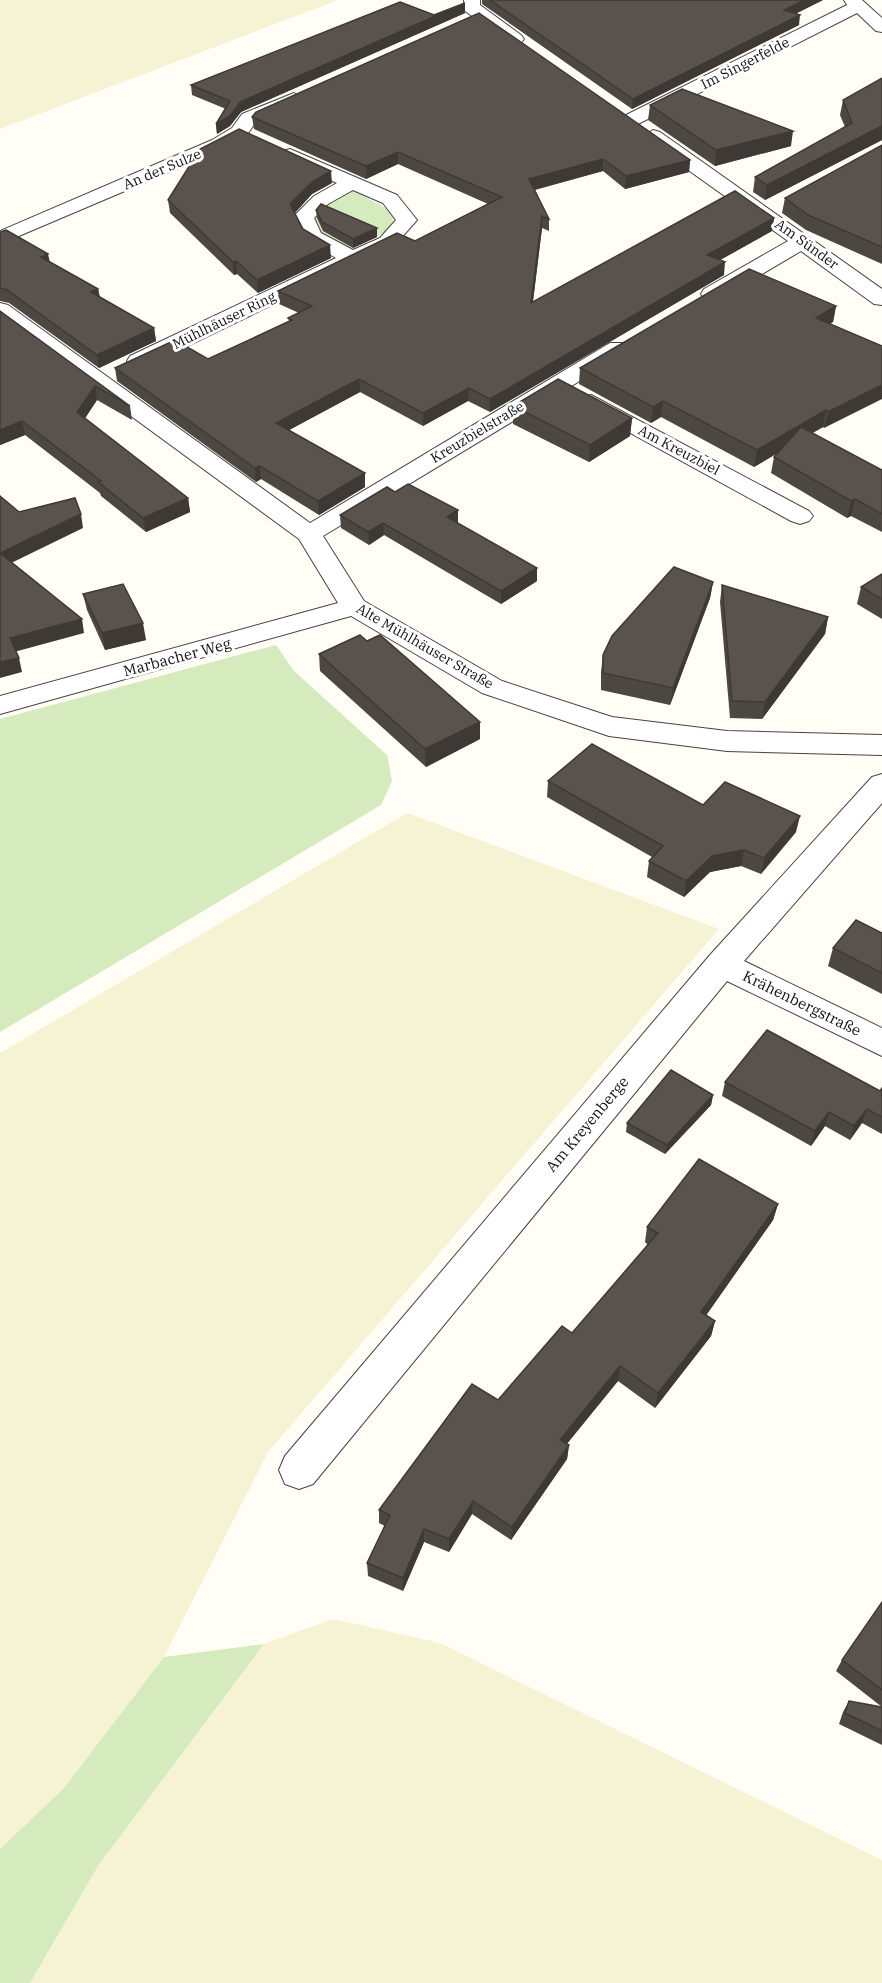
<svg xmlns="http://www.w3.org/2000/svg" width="882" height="1983" viewBox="0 0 882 1983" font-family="'IBM Plex Serif',serif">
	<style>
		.farmland { fill: #f6f3d4 }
		.green { fill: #d5ebbd }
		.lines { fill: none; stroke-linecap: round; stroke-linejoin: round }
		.minor-casing { stroke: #444; stroke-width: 2 }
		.minor { fill: #fff; fill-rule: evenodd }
		.wall { fill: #4d4742 }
		.shaded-wall { fill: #3f3936 }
		.building { fill: #5a524d; stroke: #3f3936; stroke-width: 1.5 }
		.labels { text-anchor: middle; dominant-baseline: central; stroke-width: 6; stroke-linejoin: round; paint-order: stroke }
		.far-street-label { font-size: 14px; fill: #111; stroke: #fff }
		.street-label { font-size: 15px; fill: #111; stroke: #fff }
	</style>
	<rect width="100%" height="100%" fill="#fffdf5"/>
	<!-- farmland -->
	<g class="farmland">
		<path d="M0,0H338L0,129Z"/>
		<path d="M407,813L719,929L268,1452L164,1657L64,1788L0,1849V1053Z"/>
		<path d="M333,1619L440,1643L882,1860V1983H30L98,1866L264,1644Z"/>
	</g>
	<!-- green -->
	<g class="green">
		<path d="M353,190L387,209L395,217L386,232L351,248L325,237L314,229L313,220L325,205Z"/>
		<path d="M276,645L294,671L387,755L392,781L381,805L0,1032V719Z"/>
		<path d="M264,1644L98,1866L30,1983H0V1849L64,1788L164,1657Z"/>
	</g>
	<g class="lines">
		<!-- minor casing -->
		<g class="minor-casing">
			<g id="minor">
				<path d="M464,0H480V5L521,35L524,39L521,43H509L465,11Z"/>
				<path d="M844,0H862L882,18V32L876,31L857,13L638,124H624L622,120L624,116L847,5Z"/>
				<path d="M294,93L303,98L300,102L256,122L246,136L226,148L0,244V231L212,140L232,128L242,114Z"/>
				<path d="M653,130L660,132L882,289V305L874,304L801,251L720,299H704L701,294L704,289L788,241L646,140L644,136Z"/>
				<path d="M290,149L397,195L417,220L394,246L146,366H130L127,361L130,356L336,258L306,241L293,217L314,196L337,183L283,159L280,155L283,151ZM353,190L383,203L396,220L380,238L353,250L321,233L314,218L328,204Z"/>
				<path d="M0,303L8,305L310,523L610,343H626L629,348L626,353L323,536L364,601L502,681L612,717L727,731L882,735V755L727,751L609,736L482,693L351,616L0,714V696L338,603L299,539L0,320Z"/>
				<path d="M591,395L809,511L813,516L809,521L800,524L791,521L583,407L579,402L583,397Z"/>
				<path d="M882,774V803L744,961L882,1028V1056L727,981L313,1484L299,1489L285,1484L279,1470L285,1456L710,955L872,777Z"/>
			</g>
		</g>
		<!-- minor -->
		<use href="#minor" class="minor"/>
	</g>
	<!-- wall -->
	<g class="wall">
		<path d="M482,0H823L795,14L799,25L632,109L482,4Z"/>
		<path d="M465,3V13L241,112L230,126L217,134L216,124L226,109L192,95L191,85L434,15Z"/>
		<path d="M843,100L882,140L765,200L753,192L755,177L845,127L840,115Z"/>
		<path d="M650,105L791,146L715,166L648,120Z"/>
		<path d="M252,117L690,160L689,172L625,189L603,171L535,190L549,219V231L542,228L533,302L774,218L772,231L720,260L724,275L490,412L468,401L423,426L360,392L289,430L365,473V487L319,515L261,479L256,482L117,381L115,368L208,359L289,321L288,318L299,313L279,304L278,291L415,241L488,204L398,164L366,179L254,129Z"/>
		<path d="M882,145V264L806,230L782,213L785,198Z"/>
		<path d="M332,183L312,194L295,213L303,229L331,258L258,293L237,274L234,275L170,213L168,200Z"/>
		<path d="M316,210L377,237L353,248L323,231L317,218Z"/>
		<path d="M0,232L50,262L98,289L100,297L154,328L156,341L99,368L9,303L0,301Z"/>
		<path d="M836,306L833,322L829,324L882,346L824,428L823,427L812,433L882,470V532L851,516L847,518L771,473L774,457L777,453L754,467L661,417L651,423L579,384L580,368Z"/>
		<path d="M0,311L130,406L132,420L97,400L85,418L188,498L190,512L146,532L101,496L100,493L25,435L0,445Z"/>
		<path d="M513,406L632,418L630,436L589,462L513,424Z"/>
		<path d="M395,492L458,510L457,523L537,568V581L501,604L384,535L369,545L341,528L340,515Z"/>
		<path d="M882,574V619L857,604L861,587Z"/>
		<path d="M713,582L710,598L670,705L601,690V672L603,655Z"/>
		<path d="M722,585L828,617L825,634L762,719L730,718L720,602Z"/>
		<path d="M83,594L146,640L105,650L87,610Z"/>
		<path d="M319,654L480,739L426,767L320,671Z"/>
		<path d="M548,781L703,805L796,832L761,874L741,866L710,872L684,897L647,877L649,861L652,857L547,797Z"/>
		<path d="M882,933V994L828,966L833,948Z"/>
		<path d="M725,1082L880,1091L882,1088V1134L862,1123L850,1140L825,1126L811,1146L722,1096Z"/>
		<path d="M713,1095L711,1105L665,1154L626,1132L627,1123Z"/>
		<path d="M778,1204L773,1220L706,1315L715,1321L711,1336L655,1408L618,1381L567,1444L569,1445L567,1459L511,1540L472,1514L449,1552L424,1542L403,1591L368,1576L367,1563L385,1526L379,1523V1510L572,1333L648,1245L645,1242L647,1227Z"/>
		<path d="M882,1602V1707L836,1671L842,1660Z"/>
		<path d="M849,1701L882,1707V1745L839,1724L843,1712Z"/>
	</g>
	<!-- shaded-wall -->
	<g class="shaded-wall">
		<path d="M805,0H823L783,20L784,10Z"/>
		<path d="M465,3V13L241,112L230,126L217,134L216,124L240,102Z"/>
		<path d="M800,15L799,25L632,109L633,99Z"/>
		<path d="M882,126V140L765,200L767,185Z"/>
		<path d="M793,131L791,146L715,166L716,150Z"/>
		<path d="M398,152V164L366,179V166Z"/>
		<path d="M603,159V171L529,191V179Z"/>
		<path d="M690,160L689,172L625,189L626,176Z"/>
		<path d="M331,171L332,183L312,194L291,217L290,204L312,182Z"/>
		<path d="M542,216V228L531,316V303Z"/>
		<path d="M774,218L772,231L706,268L707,255Z"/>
		<path d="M377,228V237L353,248V239Z"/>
		<path d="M330,245L331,258L258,293L257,280Z"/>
		<path d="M48,254L51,267L41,257Z"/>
		<path d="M236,261L237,274L234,275L233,262Z"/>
		<path d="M725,262L724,275L490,412V399Z"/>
		<path d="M98,289L100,302L91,292Z"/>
		<path d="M836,306L833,322L813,334L816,318Z"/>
		<path d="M154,328L156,341L99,368L97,355Z"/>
		<path d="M359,379L360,392L278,436L276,423Z"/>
		<path d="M882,385V399L824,428L828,412Z"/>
		<path d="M95,386L97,400L80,426L77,412Z"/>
		<path d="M469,388L468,401L423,426V413Z"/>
		<path d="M663,401L661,417L651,423L653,407Z"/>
		<path d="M826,410L823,427L754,467L757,450Z"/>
		<path d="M632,418L630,436L589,462L590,445Z"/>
		<path d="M22,421L25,435L0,445V430Z"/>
		<path d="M260,466L261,479L256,482L255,468Z"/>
		<path d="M365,473V487L319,515L318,501Z"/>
		<path d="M188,498L190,512L146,532L143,518Z"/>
		<path d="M855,499L851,516L847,518L851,501Z"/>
		<path d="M458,510V523L447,530V517Z"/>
		<path d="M81,514L83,528L3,567L0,553Z"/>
		<path d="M383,523L384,535L369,545L368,532Z"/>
		<path d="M537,568V581L501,604V591Z"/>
		<path d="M713,582L710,598L670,705L673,688Z"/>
		<path d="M828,617L825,634L762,719L765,702Z"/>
		<path d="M82,619L84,633L14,652L10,638Z"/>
		<path d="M143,623L146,640L105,650L102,633Z"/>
		<path d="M19,658L22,672L0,678V662Z"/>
		<path d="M480,722V739L426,767L425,749Z"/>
		<path d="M800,816L796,832L761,874L764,858Z"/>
		<path d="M744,850L741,866L710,872L684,897L686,881L712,856Z"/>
		<path d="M713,1095L711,1105L665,1154L667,1145Z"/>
		<path d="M867,1109L862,1123L850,1140L854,1126Z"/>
		<path d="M829,1112L825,1126L811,1146L815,1131Z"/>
		<path d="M778,1204L773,1220L698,1327L701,1312Z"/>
		<path d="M715,1321L711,1336L655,1408L658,1393Z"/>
		<path d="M620,1366L618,1381L558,1454L560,1440Z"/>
		<path d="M569,1445L567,1459L511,1540L512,1527Z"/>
		<path d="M473,1501L472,1514L449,1552V1539Z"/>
		<path d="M424,1529V1542L403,1591V1578Z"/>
	</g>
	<!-- building -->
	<g class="building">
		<path d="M490,0H805L784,10L800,15L633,99Z"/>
		<path d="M400,2L434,15L465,3L240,102L230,116L216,124L230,101L191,85Z"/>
		<path d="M479,13L690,160L626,176L603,159L529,179L549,219L542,216L531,303L735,191L774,218L707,255L725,262L490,399L469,388L423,413L359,379L276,423L365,473L318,501L260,466L255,468L115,368L175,340L208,359L292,320L288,318L312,306L278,291L397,233L415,241L502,197L398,152L366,166L252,117L256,112Z"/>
		<path d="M882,78V126L767,185L755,177L852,123L843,100Z"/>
		<path d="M682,89L793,131L716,150L650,105Z"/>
		<path d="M239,129L331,171L312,182L290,204L303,229L330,245L257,280L236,261L233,262L168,200L200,149Z"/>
		<path d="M882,145V247L808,215L785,198Z"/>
		<path d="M321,204L377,228L353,239L322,222L316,210Z"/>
		<path d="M6,230L48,254L41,257L98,289L91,292L154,328L97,355L7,290L0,288V232Z"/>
		<path d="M749,269L836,306L816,318L882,346V385L828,412L826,410L757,450L663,401L653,407L580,368Z"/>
		<path d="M0,311L130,406L95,386L77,412L188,498L143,518L98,482L101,481L22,421L0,430Z"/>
		<path d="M558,379L632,418L590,445L513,406Z"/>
		<path d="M801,427L882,470V514L855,499L851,501L774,457Z"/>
		<path d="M408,484L458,510L447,517L537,568L501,591L383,523L368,532L340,515L387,487L395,492Z"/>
		<path d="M0,496L19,512L75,498L81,514L0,553Z"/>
		<path d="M0,553L82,619L10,638L19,658L0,662Z"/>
		<path d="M674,567L713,582L673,688L603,673V655L612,636Z"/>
		<path d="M882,574V599L861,587Z"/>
		<path d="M123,584L143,623L102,633L83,594Z"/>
		<path d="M722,585L828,617L765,702L732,701Z"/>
		<path d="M360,635L367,641L380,635L480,722L425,749L319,654Z"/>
		<path d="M592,744L703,805L725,782L800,816L764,858L744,850L712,856L686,881L649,861L663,846L548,781Z"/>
		<path d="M856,920L882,933V973L833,948Z"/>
		<path d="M767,1030L880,1091L882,1088V1117L867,1109L854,1126L829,1112L815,1131L725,1082Z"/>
		<path d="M671,1070L713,1095L667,1145L627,1123Z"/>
		<path d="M699,1159L778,1204L701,1312L715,1321L658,1393L620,1366L560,1440L569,1445L512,1527L473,1501L449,1539L424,1529L403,1578L367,1563L390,1515L379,1510L472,1384L498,1400L562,1326L572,1333L658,1233L647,1227Z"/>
		<path d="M882,1602V1690L842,1660Z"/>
		<path d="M849,1701L882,1707V1731L845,1713Z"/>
	</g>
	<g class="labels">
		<!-- far-street labels -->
		<g class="far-street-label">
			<text transform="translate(745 63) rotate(-27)">Im Singerfelde</text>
			<text transform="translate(162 169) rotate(-23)">An der Sulze</text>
			<text transform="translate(807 244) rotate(36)">Am Sünder</text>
			<text transform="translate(224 320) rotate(-26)">Mühlhäuser Ring</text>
			<text transform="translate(477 432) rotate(-31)">Kreuzbielstraße</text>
			<text transform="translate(679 450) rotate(28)">Am Kreuzbiel</text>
			<text transform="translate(425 646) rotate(30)">Alte Mühlhäuser Straße</text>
		</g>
		<!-- street labels -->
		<g class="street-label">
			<text transform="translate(177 657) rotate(-15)">Marbacher Weg</text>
			<text transform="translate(802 1003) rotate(26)">Krähenbergstraße</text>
			<text transform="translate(587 1124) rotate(-50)">Am Kreyenberge</text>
		</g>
	</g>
</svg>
